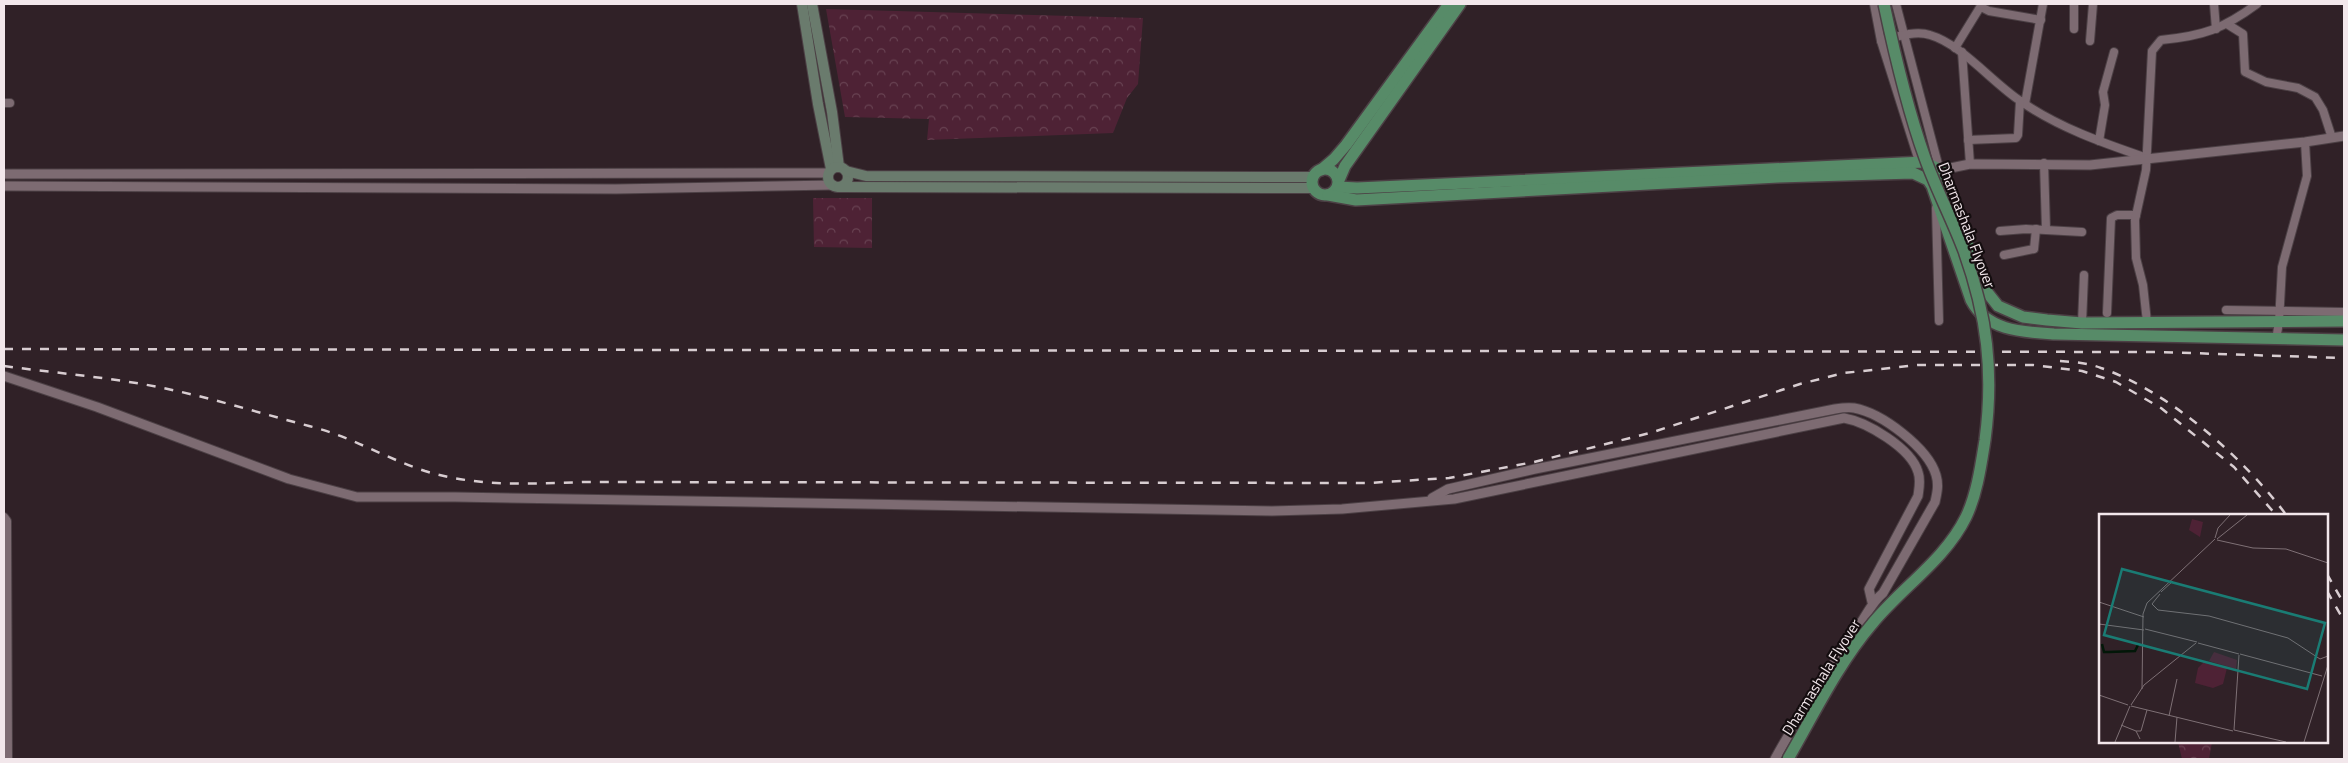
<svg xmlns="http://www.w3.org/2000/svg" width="2348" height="763" viewBox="0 0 2348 763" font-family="'Titillium Web',sans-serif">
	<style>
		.forest { fill: url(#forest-crowns) }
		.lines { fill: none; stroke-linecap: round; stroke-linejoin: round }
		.minor-casing { stroke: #4c4045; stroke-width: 10 }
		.tertiary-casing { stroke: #4c4045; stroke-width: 11 }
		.secondary-casing { stroke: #4c4045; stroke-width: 12 }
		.primary-casing { stroke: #4c4045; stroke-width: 14 }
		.minor { stroke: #7d6b72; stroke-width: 8 }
		.tertiary { stroke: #7d6b72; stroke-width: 9 }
		.secondary { stroke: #6a7b6d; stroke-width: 10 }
		.primary { stroke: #578b68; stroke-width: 11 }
		.rail { stroke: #d8cdd1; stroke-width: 2.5; stroke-dasharray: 9 9; stroke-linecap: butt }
		.primary-bridge-casing { stroke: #4c4045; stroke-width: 14; stroke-linecap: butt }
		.primary-bridge { stroke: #578b68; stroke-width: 11 }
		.labels { text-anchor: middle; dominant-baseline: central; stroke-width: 4.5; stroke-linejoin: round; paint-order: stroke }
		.street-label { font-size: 15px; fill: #f2e7eb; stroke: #140d0f }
		.inset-river { fill: none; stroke: #021708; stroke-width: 2.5 }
		.inset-road { fill: none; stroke: #7e7075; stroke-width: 1 }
		.view { fill: #1a7c74; fill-opacity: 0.15; stroke: #1a7c74; stroke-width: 2.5 }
		.inset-edge { fill: none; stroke: #f2e7eb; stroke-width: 2.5 }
	</style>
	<defs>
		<pattern id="forest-crowns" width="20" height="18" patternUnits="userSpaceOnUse" patternTransform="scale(1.25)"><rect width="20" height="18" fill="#4e2235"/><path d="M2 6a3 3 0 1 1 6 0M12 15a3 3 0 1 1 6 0" fill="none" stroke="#684252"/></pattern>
	</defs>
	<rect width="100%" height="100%" fill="#302127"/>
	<!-- forest -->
	<g class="forest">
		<path d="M826,9L1143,18L1138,84L1127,98L1113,133L927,140L929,119L845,117Z"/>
		<path d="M813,198H872V248L814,247Z"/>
		<path d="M2178,742H2212L2209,759H2182Z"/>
	</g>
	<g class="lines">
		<!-- minor casing -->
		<g class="minor-casing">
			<g id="minor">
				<path d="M1874,4L1881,41L1919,161"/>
				<path d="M1896,4L1939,168"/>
				<path d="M2074,4V29"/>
				<path d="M2214,4L2216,29"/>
				<path d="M1981,7L1989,11L2041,20"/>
				<path d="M2227,24L2243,34L2245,72L2266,82L2298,88L2315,97L2323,110L2332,138"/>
				<path d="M1881,41C1896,37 1915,30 1930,35C1961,44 1991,81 2019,100C2057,127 2103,143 2147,158"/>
				<path d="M2090,41L2093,4"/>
				<path d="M1955,48L1982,4"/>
				<path d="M1962,52L1970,164"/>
				<path d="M4,103H10"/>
				<path d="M2025,104L2043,4"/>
				<path d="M1968,140L2016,138L2018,135L2020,101"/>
				<path d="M2099,141L2105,105L2103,92L2114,52"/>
				<path d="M2044,163L2046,229"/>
				<path d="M1936,208L1939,321"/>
				<path d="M2000,231L2026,229L2082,232"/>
				<path d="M2004,255L2034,249L2036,229"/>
				<path d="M2226,310L2344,312"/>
				<path d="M2107,313L2111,218L2117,215H2136"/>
				<path d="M2147,322L2143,285L2136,258L2135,220L2146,170L2152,51L2161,40C2203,36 2223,29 2257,4"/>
				<path d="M2082,323L2084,275"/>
				<path d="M2276,340L2279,322L2282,267L2307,176L2305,142"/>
				<path d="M4,517L7,521L8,759"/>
			</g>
		</g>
		<!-- tertiary casing -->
		<g class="tertiary-casing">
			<g id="tertiary">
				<path d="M1941,170L1970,164L2090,165L2305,142L2344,136"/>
				<path d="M4,174L829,173"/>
				<path d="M4,186L616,189L833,185"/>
				<path d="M4,376L97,407L289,479L357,497H455L1272,511L1342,509L1454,499L1844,418C1867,422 1911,448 1918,472C1921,480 1919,488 1918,496L1869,589L1872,602"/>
				<path d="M1432,498L1448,489L1535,469L1835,409C1841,408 1848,407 1854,408C1882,413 1928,448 1936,475C1939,485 1937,493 1935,502L1883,593C1870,604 1866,617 1856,630C1828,672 1799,715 1775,759"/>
			</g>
		</g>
		<!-- secondary casing -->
		<g class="secondary-casing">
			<g id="secondary">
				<path d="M802,4L818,104L831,169"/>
				<path d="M812,4L832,112L839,167"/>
				<circle cx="838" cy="177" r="10"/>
				<path d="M846,171L866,176L1313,177"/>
				<path d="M839,187L1313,188"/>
			</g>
		</g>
		<!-- primary casing -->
		<g class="primary-casing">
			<g id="primary">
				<circle cx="1325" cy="182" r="13"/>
				<path d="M1321,170L1334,159L1346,145L1449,4"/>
				<path d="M1339,180L1345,166L1460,4"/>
				<path d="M1338,187L1357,188L1924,162L1941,170L1983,287L1998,306L2023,317L2047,320L2082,323L2344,321"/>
				<path d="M1328,195L1356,200L1778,177L1913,173L1928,180L1932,186L1971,300C1987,331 2022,332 2054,334L2344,340"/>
			</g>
		</g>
		<!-- minor -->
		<use href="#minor" class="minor"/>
		<!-- tertiary -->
		<use href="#tertiary" class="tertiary"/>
		<!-- secondary -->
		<use href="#secondary" class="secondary"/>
		<!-- primary -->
		<use href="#primary" class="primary"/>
		<!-- rail -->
		<g class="rail">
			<path d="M4,349L2158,352L2344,358"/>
			<path d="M2060,361C2074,362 2088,363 2101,368C2169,391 2245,459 2287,516"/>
			<path d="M4,366C55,373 107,377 158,387C209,397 259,413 309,426C350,436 385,458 425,471C477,487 530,484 583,482L1368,483L1449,478L1534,462L1650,433L1800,384L1844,373L1918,365H2033L2082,371L2116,382L2161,408L2234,467L2277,516"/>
			<path d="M2327,574L2344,604"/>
			<path d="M2327,591L2344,621"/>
		</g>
		<!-- primary-bridge casing -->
		<g class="primary-bridge-casing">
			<path id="primary-bridge" d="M1788,759C1814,714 1838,664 1872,624C1901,588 1945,560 1966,517C1977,494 1981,465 1985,440C1994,372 1987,315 1964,251C1952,219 1936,189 1925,158C1907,108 1895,56 1884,4"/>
		</g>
		<!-- primary-bridge -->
		<use href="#primary-bridge" class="primary-bridge"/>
	</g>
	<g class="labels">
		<!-- street labels -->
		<g class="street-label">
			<text transform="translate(1967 225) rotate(69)">Dharmashala Flyover</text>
			<text transform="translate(1821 677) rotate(-58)">Dharmashala Flyover</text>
		</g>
	</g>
	<!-- overview -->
	<g transform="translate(2099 514)">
		<rect width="229" height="229" fill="#302127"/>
		<path d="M93,5L104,8L101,23L90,16ZM115,138L138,146L137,155L110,147Z" fill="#4e2235"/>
		<path d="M105,148L128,154L124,170L114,174L96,169L99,154Z" fill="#4e2235"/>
		<path class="inset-river" d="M3,130L5,138H10L36,137L39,131"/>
		<path class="inset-road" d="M116,24L119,14L131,1M118,25L148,1M118,26L154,34L187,35L229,49M62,78L74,67M61,80L53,90L59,96L110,102L189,124L221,145L229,142M0,88L45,103M0,110L45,116M46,115L98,128M99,129L140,140M141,140L223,162M43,175L44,100L48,89L116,25M0,181L29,191M32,191L45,171L97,129M32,192L134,217M70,202L78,165M22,211L37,217M135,216L140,141M135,216L187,228M41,225L37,217H42L48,196M16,228L31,192M76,228L78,203M205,228L229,151"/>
		<path class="view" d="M23,55L226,109L208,175L5,121Z"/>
		<rect width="229" height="229" class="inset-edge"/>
	</g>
	<!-- border -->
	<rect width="2348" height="763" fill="none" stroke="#f2e7eb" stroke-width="10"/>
</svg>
